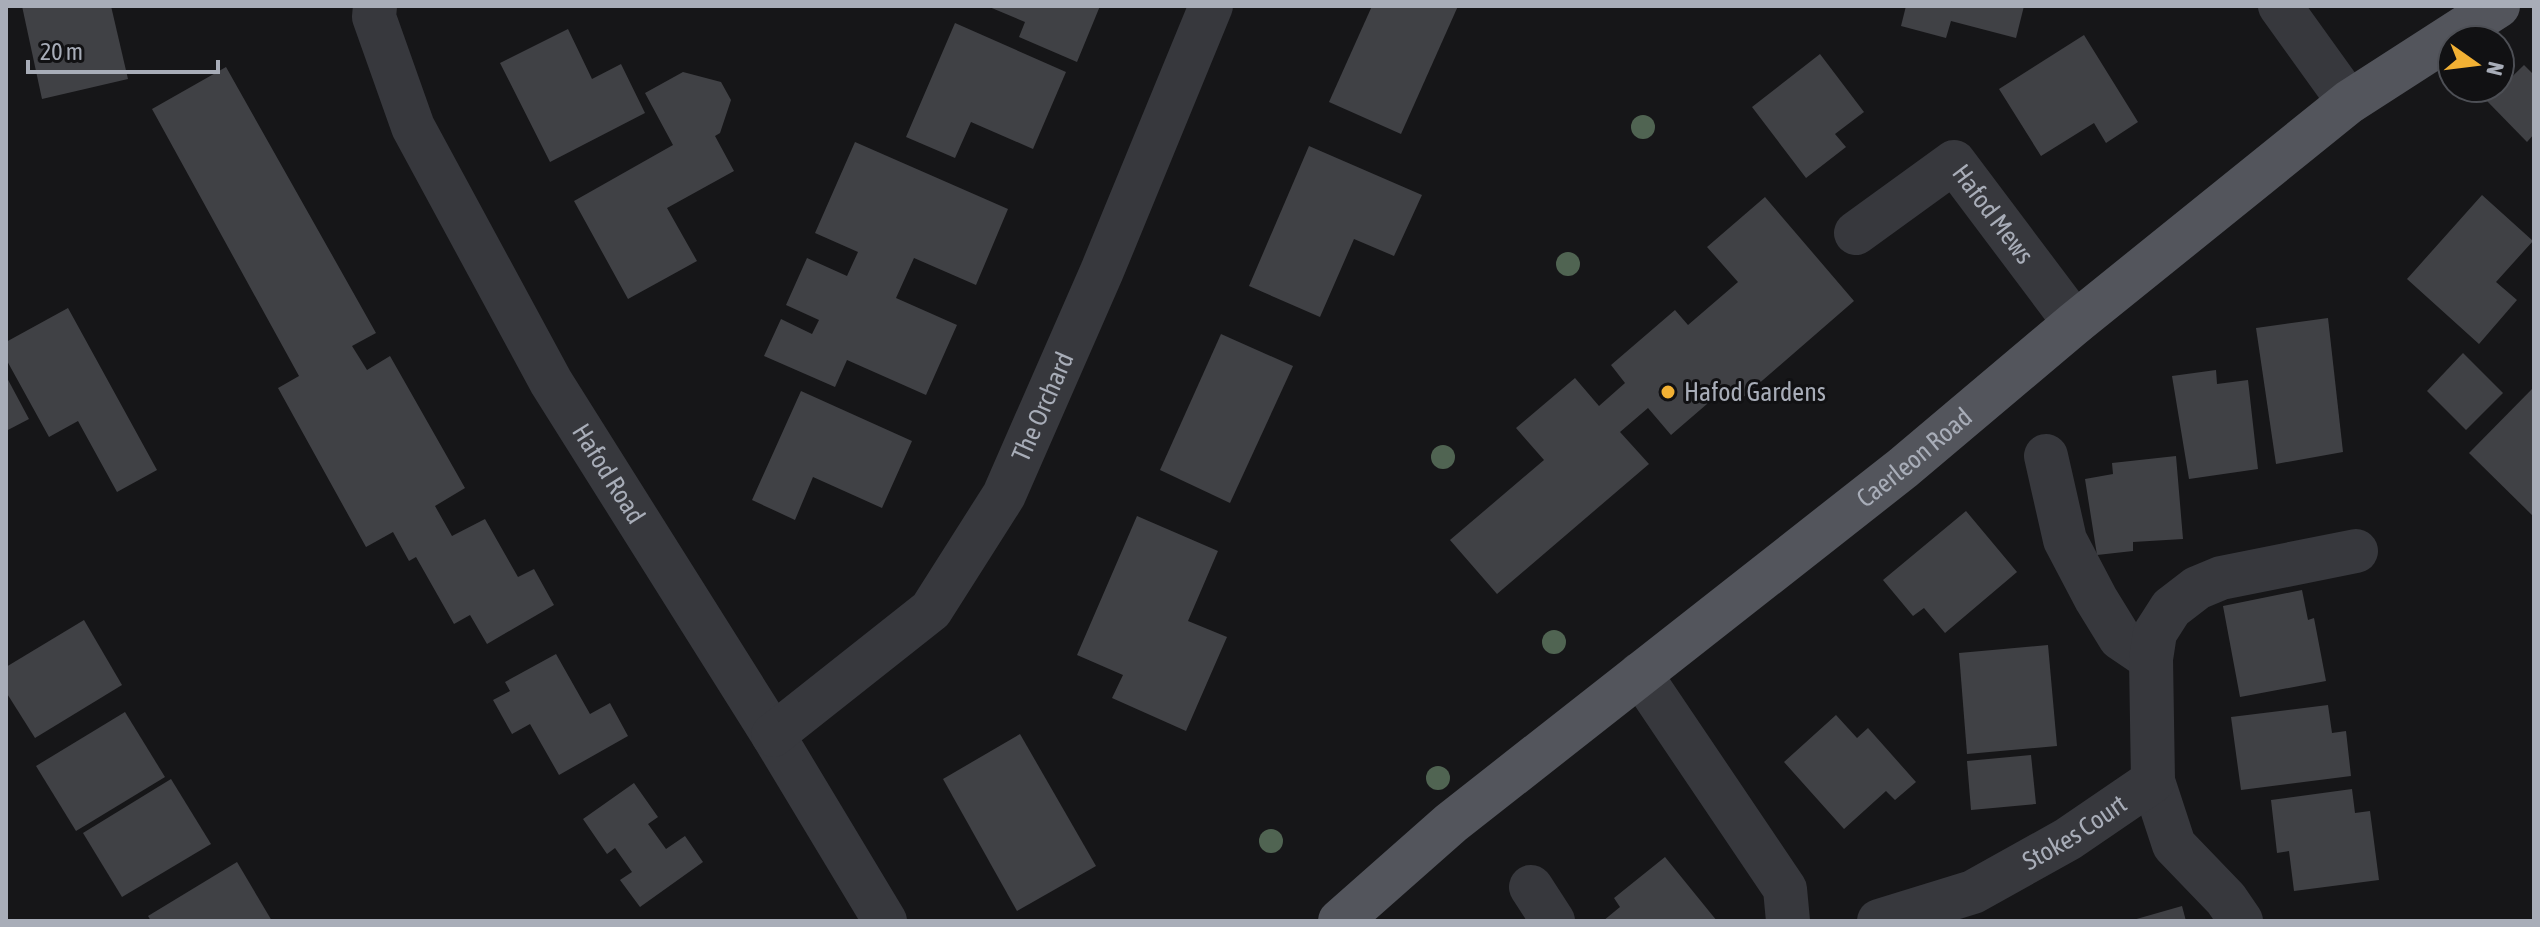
<svg xmlns="http://www.w3.org/2000/svg" width="2540" height="927" viewBox="0 0 2540 927" font-family="'Asap Condensed',sans-serif">
	<style>
		.building { fill: #404145 }
		.lines { fill: none; stroke-linecap: round; stroke-linejoin: round }
		.minor { stroke: #37383d; stroke-width: 44 }
		.major { stroke: #53555c; stroke-width: 44 }
		.tree { fill: #506452 }
		.poi-dot { fill: #f2b134; stroke: #111113; stroke-width: 3 }
		.labels { text-anchor: middle; dominant-baseline: central; stroke-width: 6; stroke-linejoin: round; paint-order: stroke }
		.street-label { font-size: 26px; fill: #a8adb8; stroke: #111113 }
		.poi-label { font-size: 26px; fill: #a8adb8; stroke: #111113; text-anchor: start }
	</style>
	<rect width="100%" height="100%" fill="#161618"/>
	<!-- building -->
	<g class="building">
		<path d="M22,6H111L128,79L42,99Z"/>
		<path d="M987,6H1100L1077,62L1019,37L1025,22Z"/>
		<path d="M1372,6H1458L1401,134L1329,102Z"/>
		<path d="M1906,6H2024L2016,38L1951,21L1946,38L1901,26Z"/>
		<path d="M955,23L1066,72L1033,149L971,122L955,158L906,137Z"/>
		<path d="M568,29L592,79L621,64L645,113L550,162L500,63Z"/>
		<path d="M2084,35L2138,122L2106,143L2094,123L2041,156L1999,89Z"/>
		<path d="M1820,54L1864,112L1835,134L1846,147L1806,178L1752,107Z"/>
		<path d="M2524,65L2534,75V134L2527,142L2487,101Z"/>
		<path d="M226,67L376,333L352,346L367,370L390,356L465,488L435,506L452,536L485,519L518,577L534,569L554,605L487,644L470,615L454,624L416,557L409,561L393,532L366,547L278,388L299,376L152,109Z"/>
		<path d="M683,72L721,82L731,100L720,133L715,136L734,171L667,208L697,261L628,299L574,201L673,145L645,93Z"/>
		<path d="M855,142L1008,209L976,285L914,258L896,298L957,325L926,395L847,360L835,387L764,356L781,319L812,334L819,320L786,305L807,258L847,276L858,252L815,233Z"/>
		<path d="M1309,146L1422,195L1394,256L1354,239L1320,317L1249,286Z"/>
		<path d="M2482,195L2533,241L2496,282L2517,300L2479,344L2407,279Z"/>
		<path d="M1765,197L1854,301L1741,399L1729,385L1671,435L1648,408L1620,432L1649,464L1497,594L1450,540L1544,460L1516,428L1575,378L1599,406L1625,383L1611,365L1675,310L1688,325L1738,282L1707,247Z"/>
		<path d="M68,308L157,470L117,492L78,421L49,437L6,359V342Z"/>
		<path d="M2328,318L2343,452L2276,464L2256,328Z"/>
		<path d="M1221,334L1293,366L1230,503L1160,470Z"/>
		<path d="M2463,353L2503,393L2466,430L2427,391Z"/>
		<path d="M2216,370L2217,384L2248,380L2258,469L2189,479L2172,376Z"/>
		<path d="M6,376L29,419L6,431Z"/>
		<path d="M2534,387V517L2469,453Z"/>
		<path d="M801,391L912,441L882,508L813,477L795,520L752,500Z"/>
		<path d="M2176,456L2183,539L2133,542V551L2097,555L2085,479L2113,474L2112,463Z"/>
		<path d="M1966,511L2017,572L1945,633L1924,608L1913,616L1883,580Z"/>
		<path d="M1137,516L1218,551L1188,621L1227,637L1186,731L1112,698L1123,675L1077,655Z"/>
		<path d="M2302,590L2308,620L2314,618L2326,681L2240,697L2223,606Z"/>
		<path d="M84,620L122,685L35,738L6,692V667Z"/>
		<path d="M2048,645L2057,746L1967,754L1959,653Z"/>
		<path d="M556,654L590,714L610,703L628,736L559,775L530,724L512,734L493,700L510,691L505,682Z"/>
		<path d="M2328,705L2332,733L2346,731L2351,776L2241,790L2231,717Z"/>
		<path d="M125,712L165,777L76,831L36,766Z"/>
		<path d="M1836,715L1857,738L1868,728L1916,782L1895,800L1886,791L1844,829L1784,762Z"/>
		<path d="M1020,734L1096,866L1017,911L943,779Z"/>
		<path d="M2031,755L2036,804L1971,810L1967,761Z"/>
		<path d="M171,779L211,844L122,897L83,833Z"/>
		<path d="M634,783L658,817L648,824L666,849L685,836L703,862L640,907L620,880L632,872L615,848L607,854L583,819Z"/>
		<path d="M2352,789L2355,813L2370,811L2379,880L2294,891L2289,851L2277,853L2271,800Z"/>
		<path d="M1665,857L1717,921H1603L1620,907L1614,898Z"/>
		<path d="M237,862L272,921H151L148,916Z"/>
		<path d="M2182,906L2186,921H2133V920Z"/>
	</g>
	<g class="lines">
		<!-- minor -->
		<g class="minor">
			<path id="s1" d="M375,6L374,17L413,127L551,382L773,735L885,921"/>
			<path d="M2280,6L2349,102"/>
			<path id="s2" d="M1856,233L1954,162L2075,323"/>
			<path d="M2046,456L2065,540L2096,599L2120,638L2151,659"/>
			<path d="M1640,674L1785,889L1788,921"/>
			<path id="s3" d="M773,735L931,610L1004,495L1102,271L1211,6"/>
			<path d="M2153,781L2174,845L2226,899L2241,921"/>
			<path d="M1531,887L1553,921"/>
			<path id="s4" d="M1879,921L1973,892L2068,839L2153,781L2151,659L2155,633L2171,608L2197,588L2221,578L2356,551"/>
		</g>
		<!-- major -->
		<path class="major" id="s5" d="M1340,921L1451,823L1903,468L2075,323L2349,102L2498,6"/>
	</g>
	<!-- trees -->
	<g class="tree">
		<circle cx="1643" cy="127" r="12"/>
		<circle cx="1568" cy="264" r="12"/>
		<circle cx="1443" cy="457" r="12"/>
		<circle cx="1554" cy="642" r="12"/>
		<circle cx="1438" cy="778" r="12"/>
		<circle cx="1271" cy="841" r="12"/>
	</g>
	<!-- markers -->
	<circle class="poi-dot" cx="1668" cy="392" r="8"/>
	<g class="labels">
		<!-- street labels -->
		<g class="street-label">
			<text stroke="none"><textPath href="#s2" startOffset="186">Hafod Mews</textPath></text>
			<text stroke="none"><textPath href="#s3" startOffset="434">The Orchard</textPath></text>
			<text stroke="none"><textPath href="#s5" startOffset="738">Caerleon Road</textPath></text>
			<text stroke="none"><textPath href="#s1" startOffset="526">Hafod Road</textPath></text>
			<text stroke="none"><textPath href="#s4" startOffset="216">Stokes Court</textPath></text>
		</g>
		<!-- poi labels -->
		<g class="poi-label">
			<text x="1684" y="392">Hafod Gardens</text>
		</g>
	</g>
	<!-- border -->
	<rect width="2540" height="927" fill="none" stroke="#a8adb8" stroke-width="16"/>
	<!-- north arrow -->
	<g transform="translate(2476 64) rotate(104)"><circle r="38" fill="#111113" stroke="#4d4f55" stroke-width="2"/>
	<path d="M0-6L14 30L0 20L-14 30Z" fill="#f2b134"/>
	<text y="-12" font-size="22" font-weight="bold" text-anchor="middle" fill="#a8adb8">N</text>
	</g>
	<!-- scale -->
	<path d="M28 60v12h190v-12" fill="none" stroke="#a8adb8" stroke-width="4"/>
	<text x="40" y="60" font-size="24" fill="#a8adb8" stroke="#111113" stroke-width="6" paint-order="stroke">20 m</text>
</svg>
